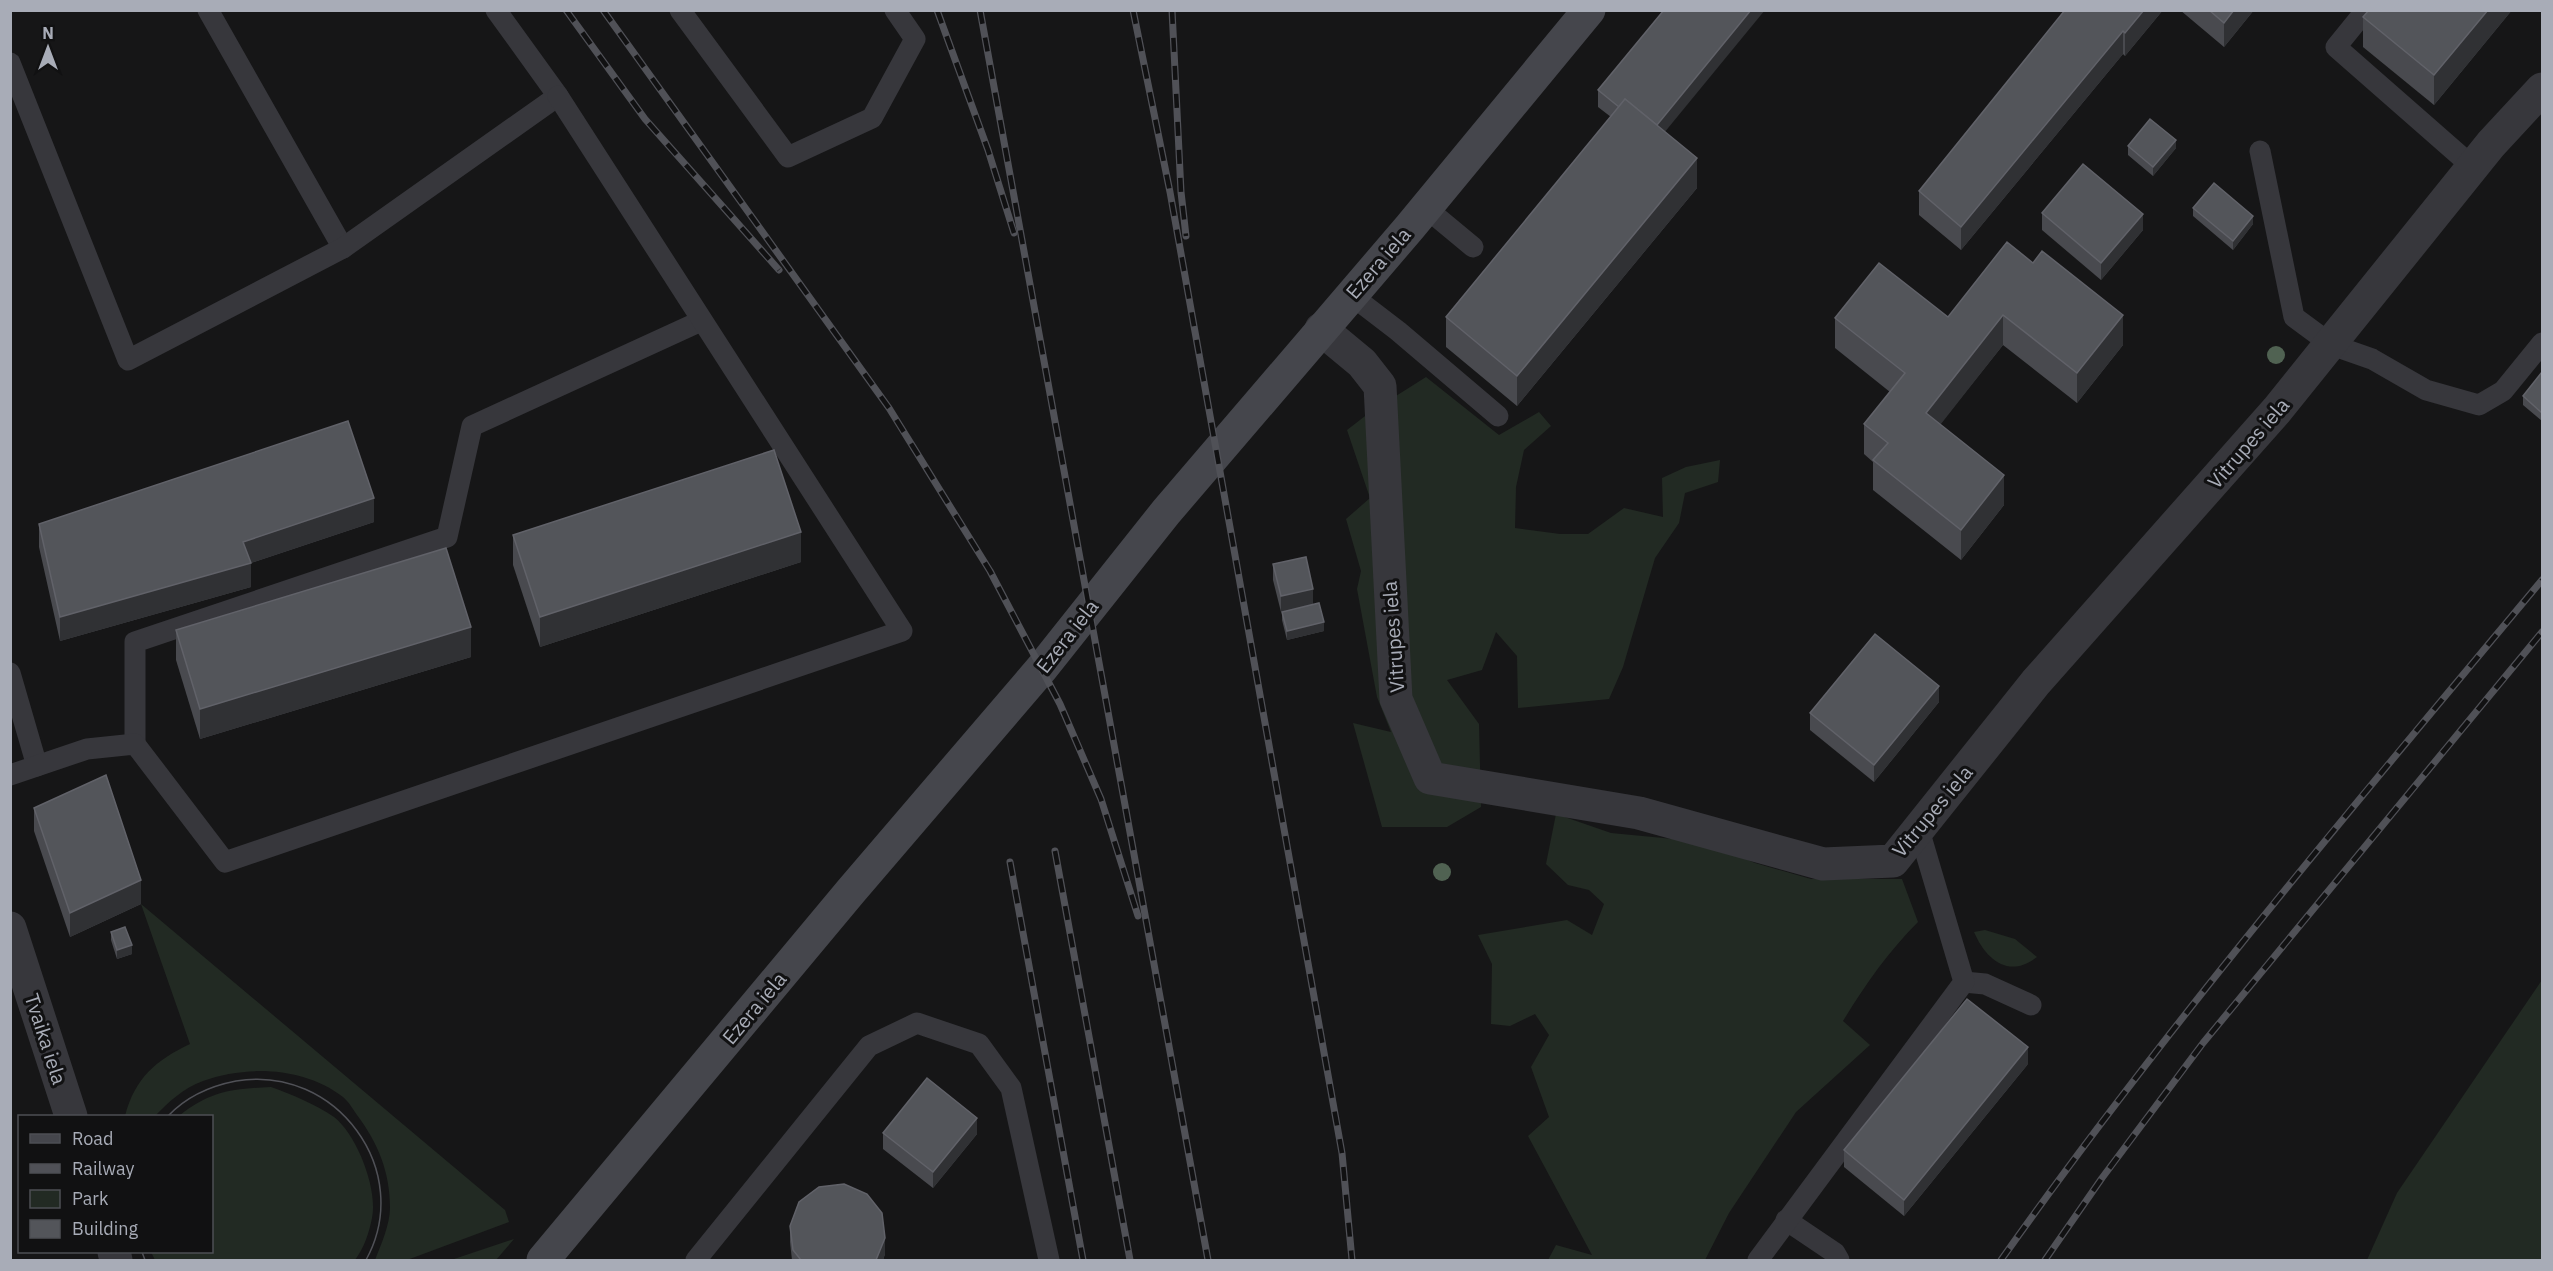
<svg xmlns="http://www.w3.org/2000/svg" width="2553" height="1271" viewBox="0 0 2553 1271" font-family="'IBM Plex Sans',sans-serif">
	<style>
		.green { fill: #222a23 }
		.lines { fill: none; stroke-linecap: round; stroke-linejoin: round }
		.lane { stroke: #37373c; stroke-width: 21 }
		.street { stroke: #37373c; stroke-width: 33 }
		.secondary { stroke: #45464c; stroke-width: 33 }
		.tram { stroke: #505157; stroke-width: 1.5 }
		.rail-casing { stroke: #505157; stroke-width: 7 }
		.rail { stroke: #111112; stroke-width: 4.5; stroke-dasharray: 14; stroke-linecap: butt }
		.tree { fill: #506252 }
		.wall { fill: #494a4f }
		.shaded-wall { fill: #303134 }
		.building { fill: #53555a; stroke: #616269; stroke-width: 1.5 }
		.labels { text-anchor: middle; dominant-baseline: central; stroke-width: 6; stroke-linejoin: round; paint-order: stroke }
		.street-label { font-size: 20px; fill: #a8acb7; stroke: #111112 }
	</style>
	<rect width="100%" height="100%" fill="#161617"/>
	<!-- green -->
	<g class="green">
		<path d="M1426,377L1499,435L1539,412L1551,426L1524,450L1516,487L1515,528L1560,534H1588L1624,508L1663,517L1662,478L1686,467L1720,460L1718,482L1685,493L1679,523L1655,558L1623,667L1609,699L1518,708L1517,656L1496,632L1482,670L1447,680L1479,724L1481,807L1447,827H1382L1353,723L1391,732L1377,697L1357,589L1361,571L1346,519L1370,498L1347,430L1369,413Z"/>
		<path d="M1556,814L1611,833L1705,842L1755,863L1811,879H1902L1918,922C1888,952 1865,985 1843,1021L1870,1045L1796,1112L1729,1213L1705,1260H1548L1556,1245L1592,1255L1528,1136L1549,1117L1531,1067L1549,1035L1535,1014L1510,1026L1491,1024L1492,964L1478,935L1567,920L1592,935L1604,904L1589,890L1568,885L1546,864Z"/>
		<path d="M141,904L505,1210L509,1222L407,1260H375C381,1245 390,1224 390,1208C390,1172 378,1143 357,1115C353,1109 348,1101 343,1097C304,1067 247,1065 203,1081C183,1088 169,1102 155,1116H125C135,1078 156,1060 190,1044Z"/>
		<path d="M1985,930L2015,939L2037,957C2009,979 1986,960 1974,932Z"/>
		<path d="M2542,980V1260H2367L2397,1193Z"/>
		<path d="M271,1087C293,1095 315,1104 334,1117C357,1135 378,1189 372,1218C369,1233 364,1248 355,1260H155L151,1252H212V1116H179C210,1091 232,1089 271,1087Z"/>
		<path d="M514,1239L496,1260H451Z"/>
	</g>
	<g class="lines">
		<!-- lane -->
		<g class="lane">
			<path d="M208,10L343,248"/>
			<path d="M680,10L788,157L872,118L915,39L895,10"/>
			<path d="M2366,10L2336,47L2474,168"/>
			<path d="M10,63L128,360L343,248L558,96L496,10"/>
			<path d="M2260,151L2294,317L2332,345L2372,359L2426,390L2479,405L2503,391L2542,343"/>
			<path d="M1426,208L1473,247"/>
			<path d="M1351,295L1398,331L1498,416"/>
			<path d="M10,673L37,766"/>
			<path d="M135,744V642L447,537L472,426L701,321"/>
			<path d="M10,775L87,749L135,744L225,862L902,631L558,96"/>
			<path d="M1964,982L1985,984L2031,1005"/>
			<path d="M1786,1220L1835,1253L1839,1260"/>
			<path d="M696,1260L869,1046L917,1023L979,1044L1011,1088L1049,1260"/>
			<path d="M1758,1260L1964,982L1919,830"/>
		</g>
		<!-- street -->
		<g class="street">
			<path d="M1321,329L1362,363L1380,386L1396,699L1430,778L1639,813L1823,864L1893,861L2036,682L2277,410L2491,144L2542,89"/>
			<path d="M10,928L71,1116"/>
			<path d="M114,1252L116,1260"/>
		</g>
		<!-- secondary -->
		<path class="secondary" d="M543,1260L851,891L1042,668L1166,512L1410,227L1589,10"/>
		<!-- tram -->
		<g class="tram">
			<path d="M168,1116C186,1097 210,1086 236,1081C336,1064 415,1171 366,1260"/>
			<path d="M142,1252L145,1260"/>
		</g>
		<!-- rail casing -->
		<g class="rail-casing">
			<g id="rail">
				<path d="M566,10L645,119L779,270"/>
				<path d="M603,10L889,408L990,571L1060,704L1101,799L1138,916"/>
				<path d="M937,10L988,150L1014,233"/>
				<path d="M980,10L1208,1260"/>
				<path d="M1133,10L1170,192L1342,1153L1352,1260"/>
				<path d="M1172,10L1181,192L1186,236"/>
				<path d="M1055,851L1130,1260"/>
				<path d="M1010,862L1083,1260"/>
				<path d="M2001,1260C2168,1024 2357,802 2542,580"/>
				<path d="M2045,1260L2102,1178L2203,1043L2542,632"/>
			</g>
		</g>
		<!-- rail -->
		<use href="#rail" class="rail"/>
	</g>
	<!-- trees -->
	<g class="tree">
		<circle cx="2276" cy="355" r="9"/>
		<circle cx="1442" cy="872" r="9"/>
	</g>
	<!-- wall -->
	<g class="wall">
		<path d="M2065,10H2163L2125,56L2123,54L1961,250L1919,215V191Z"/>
		<path d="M2180,10H2254L2224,47Z"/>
		<path d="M2369,10H2512L2434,105L2363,47V17Z"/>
		<path d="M1598,90L1665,132L1697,188L1517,406L1446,347V317L1611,117L1598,107Z"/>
		<path d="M2128,146L2176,148L2153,176L2128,155Z"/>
		<path d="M2193,208L2253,224L2233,250L2193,216Z"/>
		<path d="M2042,213L2143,230L2101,280L2042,230Z"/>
		<path d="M2007,242L2123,345L2077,403L2003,345L1940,424L2004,505L1961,560L1873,490V462L1864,454V424L1890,392L1835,348V318L1948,317Z"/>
		<path d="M2542,372V421L2523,405V396Z"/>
		<path d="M374,522L251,563V587L60,641L39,547V524Z"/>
		<path d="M513,535L801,562L540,647L513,565Z"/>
		<path d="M1273,564L1313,605L1324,631L1287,640L1282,620V612L1285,611L1281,612L1273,580Z"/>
		<path d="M176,630L471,657L200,739L176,660Z"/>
		<path d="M1939,702L1874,782L1810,730V713Z"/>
		<path d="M34,808L141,904L70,937L34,831Z"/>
		<path d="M111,932L132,954L117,959L111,940Z"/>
		<path d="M2028,1064L1904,1216L1844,1167V1150Z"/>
		<path d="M883,1133L977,1134L933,1188L883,1149Z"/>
		<path d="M790,1226L885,1254L883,1260H792L790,1242Z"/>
	</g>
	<!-- shaded-wall -->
	<g class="shaded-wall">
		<path d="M1751,10H1765L1650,150V134Z"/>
		<path d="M2144,10H2163L2125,56V33Z"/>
		<path d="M2234,10H2254L2224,47V23Z"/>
		<path d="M2488,10H2512L2434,105V75Z"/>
		<path d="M2123,31V54L1961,250V227Z"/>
		<path d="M2176,140V148L2153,176V167Z"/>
		<path d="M1697,158V188L1517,406V376Z"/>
		<path d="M2143,214V230L2101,280V263Z"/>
		<path d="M2253,216V224L2233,250V241Z"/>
		<path d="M2003,315V345L1926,443V413Z"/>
		<path d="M2123,315V345L2077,403V373Z"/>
		<path d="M2004,475V505L1961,560V530Z"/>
		<path d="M374,498V522L251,563V587L60,641V617L243,542Z"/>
		<path d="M801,532V562L540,647V617Z"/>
		<path d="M1313,589V605L1281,612V596Z"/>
		<path d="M1324,622V631L1287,640V631Z"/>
		<path d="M471,627V657L200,739V709Z"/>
		<path d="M1939,686V702L1874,782V765Z"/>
		<path d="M141,880V904L70,937V913Z"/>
		<path d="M132,945V954L117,959V950Z"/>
		<path d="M2028,1047V1064L1904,1216V1200Z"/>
		<path d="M977,1118V1134L933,1188V1172Z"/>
		<path d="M885,1238V1254L883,1260H876Z"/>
	</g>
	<!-- building -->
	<g class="building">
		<path d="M1664,10H1751L1657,125L1625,99L1619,107L1598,90Z"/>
		<path d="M2065,10H2144L2125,33L2123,31L1961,227L1919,191Z"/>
		<path d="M2209,10H2234L2224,23Z"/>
		<path d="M2369,10H2488L2434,75L2363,17Z"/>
		<path d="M1625,99L1697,158L1517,376L1446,317Z"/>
		<path d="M2150,119L2176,140L2153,167L2128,146Z"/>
		<path d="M2083,164L2143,214L2101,263L2042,213Z"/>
		<path d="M2214,183L2253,216L2233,241L2193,208Z"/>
		<path d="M2007,242L2033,263L2042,251L2123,315L2077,373L2003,315L1926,413L2004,475L1961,530L1873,460L1888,443L1864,424L1905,373L1835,318L1879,263L1948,317Z"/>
		<path d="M2542,372V413L2523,396Z"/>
		<path d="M348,421L374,498L243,542L251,563L60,617L39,524Z"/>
		<path d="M774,450L801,532L540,617L513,535Z"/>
		<path d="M446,548L471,627L200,709L176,630Z"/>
		<path d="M1306,557L1313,589L1281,596L1273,564Z"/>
		<path d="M1319,603L1324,622L1287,631L1282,612Z"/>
		<path d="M1875,634L1939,686L1874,765L1810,713Z"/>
		<path d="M106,775L141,880L70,913L34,808Z"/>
		<path d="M125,927L132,945L117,950L111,932Z"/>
		<path d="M1967,999L2028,1047L1904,1200L1844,1150Z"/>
		<path d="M927,1078L977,1118L933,1172L883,1133Z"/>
		<path d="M844,1184L867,1194L882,1213L885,1238L876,1260H801L793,1250L790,1226L799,1202L819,1187Z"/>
	</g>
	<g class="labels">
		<!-- street labels -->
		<g class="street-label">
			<text transform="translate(1378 263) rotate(-49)">Ezera iela</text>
			<text transform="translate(2248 443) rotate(-49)">Vitrupes iela</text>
			<text transform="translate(1067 636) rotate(-52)">Ezera iela</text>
			<text transform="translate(1393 637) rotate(-94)">Vitrupes iela</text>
			<text transform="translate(1932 811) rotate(-50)">Vitrupes iela</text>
			<text transform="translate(754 1008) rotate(-50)">Ezera iela</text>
			<text transform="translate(46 1039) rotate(72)">Tvaika iela</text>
		</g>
	</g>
	<!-- border -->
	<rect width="2553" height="1271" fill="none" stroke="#a8acb7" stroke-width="24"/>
	<!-- legend -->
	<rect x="18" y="1115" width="195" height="138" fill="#111112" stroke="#4d4f54" stroke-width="1.5"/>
	<rect x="30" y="1134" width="30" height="9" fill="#45464c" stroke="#4d4f54" stroke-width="1.5"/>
	<text x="72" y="1145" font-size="18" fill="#a8acb7">Road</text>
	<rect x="30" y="1164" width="30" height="9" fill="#505157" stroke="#4d4f54" stroke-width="1.5"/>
	<text x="72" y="1175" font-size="18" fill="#a8acb7">Railway</text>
	<rect x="30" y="1190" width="30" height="18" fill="#222a23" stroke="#4d4f54" stroke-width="1.5"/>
	<text x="72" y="1205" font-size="18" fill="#a8acb7">Park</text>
	<rect x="30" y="1220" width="30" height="18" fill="#53555a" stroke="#4d4f54" stroke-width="1.5"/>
	<text x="72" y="1235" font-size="18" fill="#a8acb7">Building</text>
	<!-- north arrow -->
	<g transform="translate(48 48)" stroke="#111112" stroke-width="4.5" paint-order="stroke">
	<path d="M0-4.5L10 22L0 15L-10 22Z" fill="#a8acb7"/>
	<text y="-9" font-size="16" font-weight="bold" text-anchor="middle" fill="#a8acb7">N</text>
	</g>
</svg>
